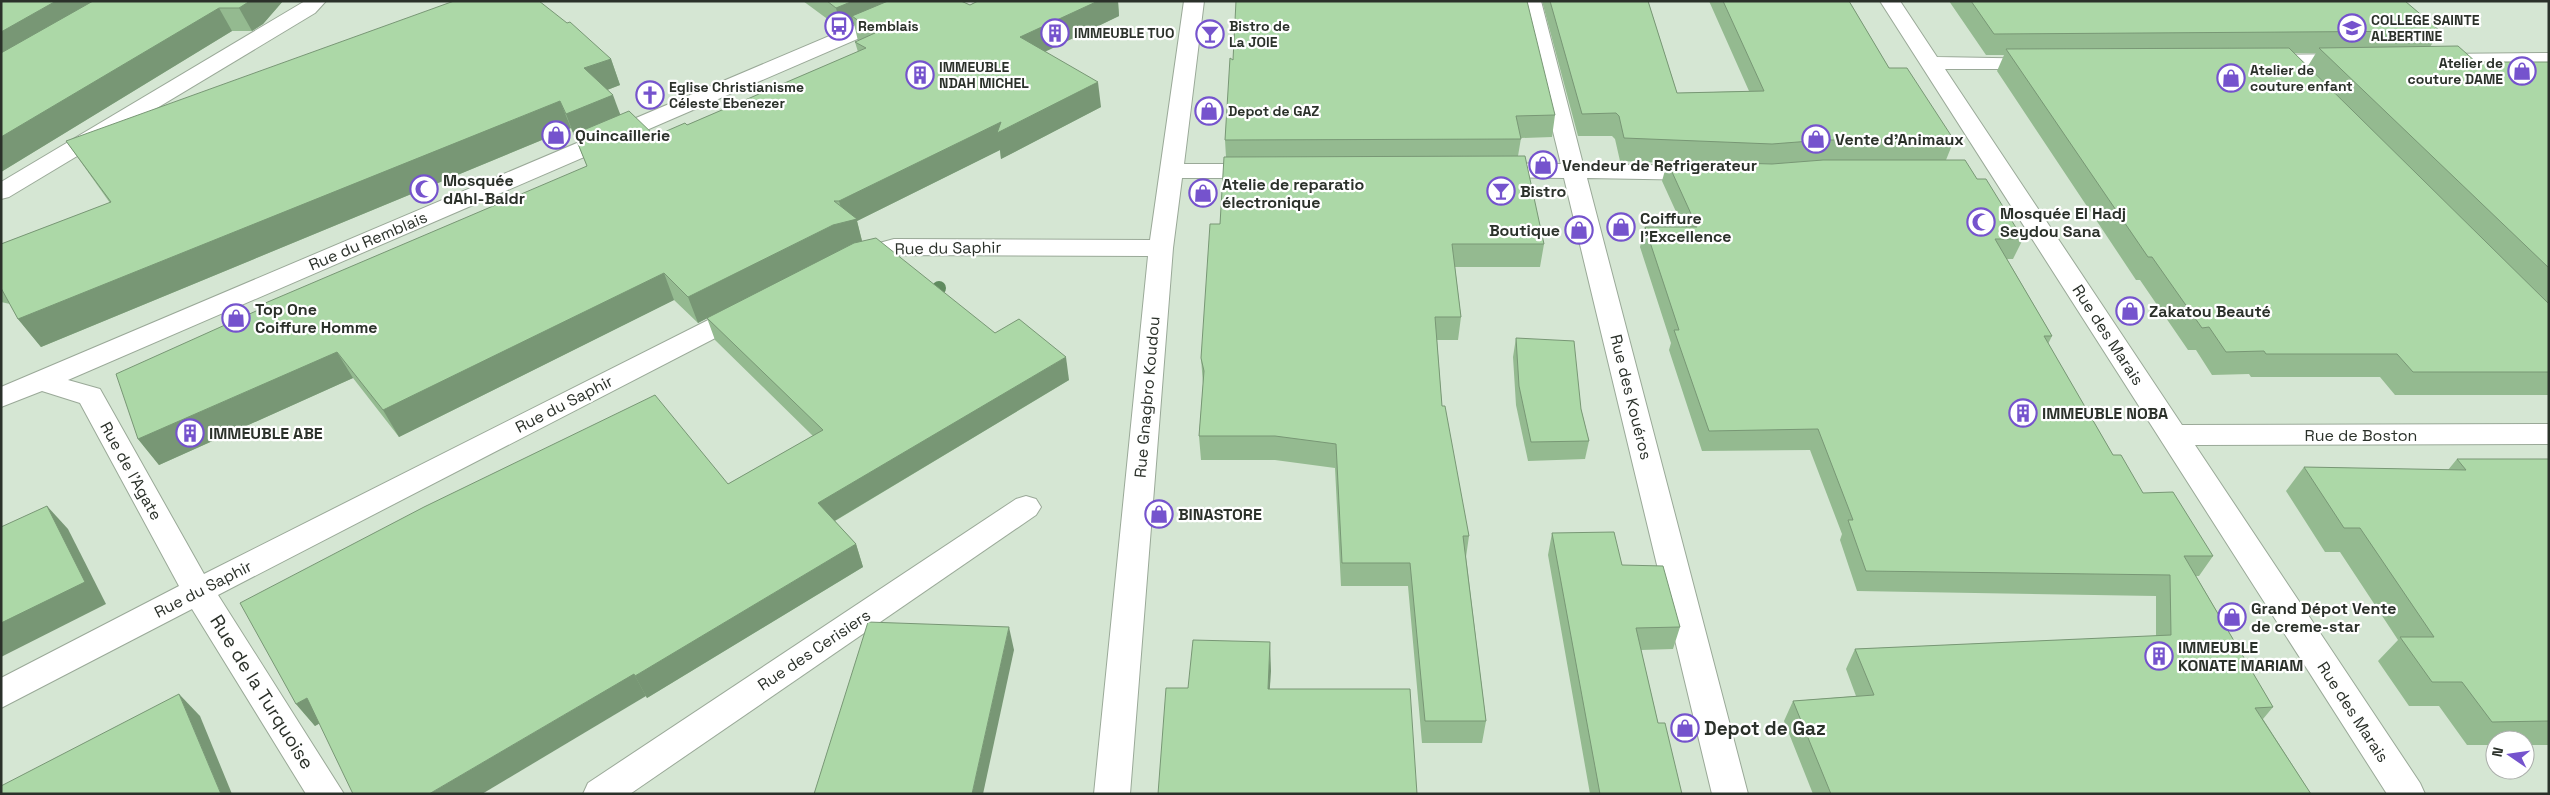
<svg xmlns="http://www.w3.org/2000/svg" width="2550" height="795" viewBox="0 0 2550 795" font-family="'Space Grotesk',sans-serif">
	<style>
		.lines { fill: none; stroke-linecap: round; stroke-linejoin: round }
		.minor-casing { stroke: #9aa998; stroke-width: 2 }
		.minor { fill: #fff; fill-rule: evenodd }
		.tree { fill: #608b5f }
		.wall { fill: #94ba90; fill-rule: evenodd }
		.shaded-wall { fill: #789775 }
		.building { fill: #acd8a7; stroke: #789775 }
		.labels { text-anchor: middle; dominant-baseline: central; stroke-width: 4.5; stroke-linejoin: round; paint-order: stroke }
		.far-poi-label { font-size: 14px; font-weight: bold; fill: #2b312a; stroke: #fff; text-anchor: start }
		.poi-label { font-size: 16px; font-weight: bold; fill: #2b312a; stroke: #fff; text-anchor: start }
		.street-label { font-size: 16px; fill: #2b312a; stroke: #fff }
		.near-street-label { font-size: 19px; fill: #2b312a; stroke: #fff }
		.near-poi-label { font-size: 19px; font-weight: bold; fill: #2b312a; stroke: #fff; text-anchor: start }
	</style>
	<rect width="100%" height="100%" fill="#d5e6d3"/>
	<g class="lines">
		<!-- minor casing -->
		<g class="minor-casing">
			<g id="minor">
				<path d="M305,1H326L315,13L9,197L1,199V182Z"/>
				<path d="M912,1H939L936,5L68,380L100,389L204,574L736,306L745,304L754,306L758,312L754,318L218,595L344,794H306L192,609L1,708V678L179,586L80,403L42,391L1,407V387Z"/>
				<path d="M1184,1H1204L1184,164H1261L1269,166L1272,171L1269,176L1261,178H1182L1173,248L1130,794H1094L1148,256L894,255L855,265L846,262L843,257L846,252L894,239L1150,240Z"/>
				<path d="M1521,1H1541L1583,164L1701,166L1709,168L1713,173L1709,178L1701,180L1587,178L1748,794H1712L1564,178L1491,177L1483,175L1480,170L1483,165L1491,163L1561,164Z"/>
				<path d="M1880,1H1900L1937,57L2044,59L2047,63L2044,67L2037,69H1945L2182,425L2549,424V444L2195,445L2420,783L2425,794H2387Z"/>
				<path d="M2549,53V65L2437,66L2430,64L2427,60L2430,56L2437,54Z"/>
				<path d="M2349,54L2356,56L2359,60L2356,64L2265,67L2258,65L2255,61L2258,57L2265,55Z"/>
				<path d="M1026,496L1036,499L1041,507L1036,515L630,794H583L588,783L1016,499Z"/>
			</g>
		</g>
		<!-- minor -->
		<use href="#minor" class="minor"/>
	</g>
	<!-- trees -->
	<circle class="tree" cx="939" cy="288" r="7"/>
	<!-- wall -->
	<g class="wall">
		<path d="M1,1H283L263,24L252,31H232L1,172Z"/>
		<path d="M803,1H961L970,5L978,1H1118L1119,16L1045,51L1101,107L1001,159L1000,150L857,221L862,241L995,333L1069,380L835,521L856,544L863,567L647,698L646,696L320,723L315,726L296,704L728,484L813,436L715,340L707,318L698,323L674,300L399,437L353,378L159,465L138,439L587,166L571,128L41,347L18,319L10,304L1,302V244L110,203L66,141L611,59L620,85L607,90L620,114L655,136L687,125L858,52L855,42L858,41L854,24L841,29Z"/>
		<path d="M1542,1H1648L1677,93L1749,91L1709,1H1849L1889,68L1954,140L1946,160L1977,179L2023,239L2013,259H2007L2052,336L2048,344L2113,455L2143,493L2213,556L2199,576H2196L2273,707L2263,719L2311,794H1813L1784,721L1793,701L1856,696L1846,669L1855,649L2156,636V596L1857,591L1840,540L1842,534L1810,450L1702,451L1669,350L1671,343L1640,247L1645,227H1683L1662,181L1667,163L1620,161L1615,139L1612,136H1578Z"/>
		<path d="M1949,1H2405L2440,31L2430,47L2476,62H2549V395H2395L2380,377H2251L2249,374L2212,375L2196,350H2188L2140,280H2136L1997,71L2004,55H1986ZM2294,53H2316L2308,66Z"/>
		<path d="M1233,60L1555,115L1552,137L1521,138L1518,156L1544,244L1540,267H1455L1461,317L1458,340H1437L1442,406L1469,536L1466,557L1486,721L1482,743H1422L1408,586H1341L1335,468L1275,460H1201L1199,436L1203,384L1201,358L1220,224L1226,157L1225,140Z"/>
		<path d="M1516,338L1581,409L1589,441L1585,459L1528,461L1516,405L1513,357Z"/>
		<path d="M2457,459H2549V745H2525V740H2495V745H2467L2439,706H2409L2378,661L2398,640L2340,552H2325L2286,491L2304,467L2448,470Z"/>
		<path d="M1552,533L1622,565L1680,627L1673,649L1641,650L1658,723L1682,794H1590L1548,555Z"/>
	</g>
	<!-- shaded-wall -->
	<g class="shaded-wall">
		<path d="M56,1H111L1,65V32Z"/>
		<path d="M250,1H283L263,24L252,31L239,8Z"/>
		<path d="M853,1H903L852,16L854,24L841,29L836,8Z"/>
		<path d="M1098,1H1118L1119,16L1024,62L1020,37Z"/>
		<path d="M219,8L232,31L1,172V137Z"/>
		<path d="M611,59L620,85L594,95L584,68Z"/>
		<path d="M1098,82L1101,107L1001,159L1000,150L857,221L863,245L840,251L698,323L688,297L833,225L845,222L839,201L1001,122Z"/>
		<path d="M613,95L623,122L576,141L566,114Z"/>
		<path d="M560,101L571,128L41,347L18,319Z"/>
		<path d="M664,273L674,300L399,437L383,410Z"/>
		<path d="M337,352L353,378L159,465L138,439Z"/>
		<path d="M1066,357L1069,380L826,526L818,503Z"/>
		<path d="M47,506L68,529L106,604L1,657V623Z"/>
		<path d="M856,544L863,567L647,698L635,676Z"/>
		<path d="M1009,627L1014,650L983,794H972Z"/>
		<path d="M1270,642L1271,671L1268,717V689Z"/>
		<path d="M634,674L646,696L482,794H429Z"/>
		<path d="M179,694L200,716L232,794H221Z"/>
		<path d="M307,698L325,720L315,726L296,704Z"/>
	</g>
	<!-- building -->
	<g class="building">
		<path d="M1,1H56L1,32Z"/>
		<path d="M93,1H250L239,8H219L1,137V53Z"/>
		<path d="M454,1H539L567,23L570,22L611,59L584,68L613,95L566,114L560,101L18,319L1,288V244L111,202L66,141Z"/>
		<path d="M827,1H853L836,8Z"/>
		<path d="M888,1H961L970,5L978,1H1098L1020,37L1098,82L997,133L1001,122L839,201H834L857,219L833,225L688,297L664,273L383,410L337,352L138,439L116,374L265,307L263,304L587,166L574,134L629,111L655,136L685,123L687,125L866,48L855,42L875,33L852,16Z"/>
		<path d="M1236,1H1527L1555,115L1516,116L1521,139L1225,140L1230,58L1233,60Z"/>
		<path d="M1550,1H1648L1677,93L1764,91L1723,1H1849L1889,68H1907L1954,140H1824L1772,144L1624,138L1619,116L1616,113L1582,114Z"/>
		<path d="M1971,1H2405L2440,31L1994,34Z"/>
		<path d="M2458,46L2476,62H2549V268L2319,48Z"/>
		<path d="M2289,48L2549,304V372H2413L2397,354H2266L2264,351L2226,352L2209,327L2202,328L2152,257H2148L2006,49Z"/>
		<path d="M1525,156L1544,244H1452L1461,317H1435L1442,406H1445L1469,536H1463L1486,721H1425L1410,563H1342L1336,444L1275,436H1199L1204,371L1201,358L1210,224H1220L1224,157Z"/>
		<path d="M1823,160H1965L1977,179H1986L2023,239H1995L2052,336H2044L2113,455H2121L2143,493L2173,492L2213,556H2184L2273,707L2255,708L2311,794H1831L1793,701L1874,695L1855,649L2171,635L2170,575L1866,571L1848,520H1853L1818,429L1709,431L1674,330H1679L1645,227H1697L1667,161L1772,164Z"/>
		<path d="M876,238L995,333L1019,319L1066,357L818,503L856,544L635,676L634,674L429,794H353L307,698L296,704L240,603L424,507L655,395L728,484L823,430L707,318L854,243Z"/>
		<path d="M1516,338L1574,341L1581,409L1589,441L1531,442L1519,386Z"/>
		<path d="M2457,459H2549V721L2492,722L2462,682H2432L2400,637H2434L2360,528H2344L2304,467L2466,470Z"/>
		<path d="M47,506L85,582L1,623V527Z"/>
		<path d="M1614,532L1622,565L1663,566L1680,627L1636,628L1658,723H1665L1682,794H1600L1552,533Z"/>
		<path d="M868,622L1009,627L972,794H814Z"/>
		<path d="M1193,640L1270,642L1268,689H1410L1417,794H1158L1166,688H1188Z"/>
		<path d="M179,694L221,794H1V786Z"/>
	</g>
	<!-- icons -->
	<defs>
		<g id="bus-ring" transform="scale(1.4375)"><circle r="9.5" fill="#fff" stroke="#7553cd" stroke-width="1.5"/><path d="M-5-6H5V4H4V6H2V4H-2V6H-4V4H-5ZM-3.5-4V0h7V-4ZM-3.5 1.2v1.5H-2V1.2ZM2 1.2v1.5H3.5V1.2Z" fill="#7553cd"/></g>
		<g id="university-ring" transform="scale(1.4375)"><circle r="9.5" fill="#fff" stroke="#7553cd" stroke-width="1.5"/><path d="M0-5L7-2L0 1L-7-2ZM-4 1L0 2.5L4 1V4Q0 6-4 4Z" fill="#7553cd"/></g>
		<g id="building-ring" transform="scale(1.4375)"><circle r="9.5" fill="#fff" stroke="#7553cd" stroke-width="1.5"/><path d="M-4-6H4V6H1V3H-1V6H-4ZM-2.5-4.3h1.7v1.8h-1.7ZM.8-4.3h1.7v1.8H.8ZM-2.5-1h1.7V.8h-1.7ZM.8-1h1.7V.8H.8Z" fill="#7553cd"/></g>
		<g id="bar-ring" transform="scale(1.4375)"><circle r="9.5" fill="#fff" stroke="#7553cd" stroke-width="1.5"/><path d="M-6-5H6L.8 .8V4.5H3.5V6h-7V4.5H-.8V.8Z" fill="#7553cd"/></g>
		<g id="shop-ring" transform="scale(1.4375)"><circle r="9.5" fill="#fff" stroke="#7553cd" stroke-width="1.5"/><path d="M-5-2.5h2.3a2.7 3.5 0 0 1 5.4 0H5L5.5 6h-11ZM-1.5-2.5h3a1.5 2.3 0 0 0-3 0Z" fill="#7553cd"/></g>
		<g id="church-ring" transform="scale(1.4375)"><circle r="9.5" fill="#fff" stroke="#7553cd" stroke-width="1.5"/><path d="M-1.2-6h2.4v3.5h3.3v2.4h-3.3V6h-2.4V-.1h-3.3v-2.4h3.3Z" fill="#7553cd"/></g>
		<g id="mosque-ring" transform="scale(1.4375)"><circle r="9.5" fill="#fff" stroke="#7553cd" stroke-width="1.5"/><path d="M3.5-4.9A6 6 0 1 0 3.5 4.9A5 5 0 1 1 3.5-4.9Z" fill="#7553cd"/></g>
	</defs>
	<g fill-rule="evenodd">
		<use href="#bus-ring" x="839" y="26"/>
		<use href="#university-ring" x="2352" y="28"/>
		<use href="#building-ring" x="1055" y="33"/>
		<use href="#bar-ring" x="1210" y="34"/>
		<use href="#shop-ring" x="2522" y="71"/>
		<use href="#building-ring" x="920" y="75"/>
		<use href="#shop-ring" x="2231" y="78"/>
		<use href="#church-ring" x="650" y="95"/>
		<use href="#shop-ring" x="1209" y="111"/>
		<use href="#shop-ring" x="556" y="135"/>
		<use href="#shop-ring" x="1816" y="139"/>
		<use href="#shop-ring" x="1543" y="165"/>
		<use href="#mosque-ring" x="424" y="189"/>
		<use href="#bar-ring" x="1501" y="191"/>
		<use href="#shop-ring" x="1203" y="193"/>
		<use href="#mosque-ring" x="1981" y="222"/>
		<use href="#shop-ring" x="1621" y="227"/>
		<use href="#shop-ring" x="1579" y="230"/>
		<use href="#shop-ring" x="2130" y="311"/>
		<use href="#shop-ring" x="236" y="318"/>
		<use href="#building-ring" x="2023" y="413"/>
		<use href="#building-ring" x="190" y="433"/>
		<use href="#shop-ring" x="1159" y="514"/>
		<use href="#shop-ring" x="2232" y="617"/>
		<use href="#building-ring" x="2159" y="656"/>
		<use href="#shop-ring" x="1685" y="728"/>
	</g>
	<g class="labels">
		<!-- far-poi labels -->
		<g class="far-poi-label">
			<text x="2371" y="20">COLLEGE SAINTE<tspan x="2371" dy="16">ALBERTINE</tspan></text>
			<text x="858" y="26">Remblais</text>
			<text x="1229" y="26">Bistro de<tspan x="1229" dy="16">La JOIE</tspan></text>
			<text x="1074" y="33">IMMEUBLE TUO</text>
			<text x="2503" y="63" text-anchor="end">Atelier de<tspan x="2503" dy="16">couture DAME</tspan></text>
			<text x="939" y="67">IMMEUBLE<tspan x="939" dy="16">NDAH MICHEL</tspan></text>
			<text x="2250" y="70">Atelier de<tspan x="2250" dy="16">couture enfant</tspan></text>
			<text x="669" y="87">Eglise Christianisme<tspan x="669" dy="16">Céleste Ebenezer</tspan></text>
			<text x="1228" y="111">Depot de GAZ</text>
		</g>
		<!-- poi labels -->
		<g class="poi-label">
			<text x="575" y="135">Quincaillerie</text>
			<text x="1835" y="139">Vente d'Animaux</text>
			<text x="1562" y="165">Vendeur de Refrigerateur</text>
			<text x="443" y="180">Mosquée<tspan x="443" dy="18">dAhl-Baldr</tspan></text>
			<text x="1222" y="184">Atelie de reparatio<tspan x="1222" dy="18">électronique</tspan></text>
			<text x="1520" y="191">Bistro</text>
			<text x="2000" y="213">Mosquée El Hadj<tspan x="2000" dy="18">Seydou Sana</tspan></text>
			<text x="1640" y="218">Coiffure<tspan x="1640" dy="18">l'Excellence</tspan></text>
			<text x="1560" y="230" text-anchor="end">Boutique</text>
			<text x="255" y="309">Top One<tspan x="255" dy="18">Coiffure Homme</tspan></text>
			<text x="2149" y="311">Zakatou Beauté</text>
			<text x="2042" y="413">IMMEUBLE NOBA</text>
			<text x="209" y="433">IMMEUBLE ABE</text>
			<text x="1178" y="514">BINASTORE</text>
			<text x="2251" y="608">Grand Dépot Vente<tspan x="2251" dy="18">de creme-star</tspan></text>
			<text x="2178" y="647">IMMEUBLE<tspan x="2178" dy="18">KONATE MARIAM</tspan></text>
		</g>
		<!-- street labels -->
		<g class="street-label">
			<text transform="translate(368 241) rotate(-23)">Rue du Remblais</text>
			<text transform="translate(948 248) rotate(-1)">Rue du Saphir</text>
			<text transform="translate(2108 335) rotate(57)">Rue des Marais</text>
			<text transform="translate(1147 397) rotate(-85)">Rue Gnagbro Koudou</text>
			<text transform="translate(1631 397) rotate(76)">Rue des Kouéros</text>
			<text transform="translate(564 404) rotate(-27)">Rue du Saphir</text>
			<text x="2361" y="435">Rue de Boston</text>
			<text transform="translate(131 471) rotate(61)">Rue de l'Agate</text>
			<text transform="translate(203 589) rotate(-27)">Rue du Saphir</text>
			<text transform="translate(814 650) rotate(-34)">Rue des Cerisiers</text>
			<text transform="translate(2353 712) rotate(57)">Rue des Marais</text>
		</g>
		<!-- near-street labels -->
		<g class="near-street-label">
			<text transform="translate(262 692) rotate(58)">Rue de la Turquoise</text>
		</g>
		<!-- near-poi labels -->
		<g class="near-poi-label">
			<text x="1704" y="728">Depot de Gaz</text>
		</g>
	</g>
	<!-- border -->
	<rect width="2550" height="795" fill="none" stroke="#2b312a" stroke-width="5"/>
	<!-- north arrow -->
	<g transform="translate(2510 755) rotate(283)"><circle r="24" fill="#ffffff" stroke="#aaadaa"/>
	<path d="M0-4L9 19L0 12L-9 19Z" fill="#7553cd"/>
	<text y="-8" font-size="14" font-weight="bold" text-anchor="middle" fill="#2b312a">N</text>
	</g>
</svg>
